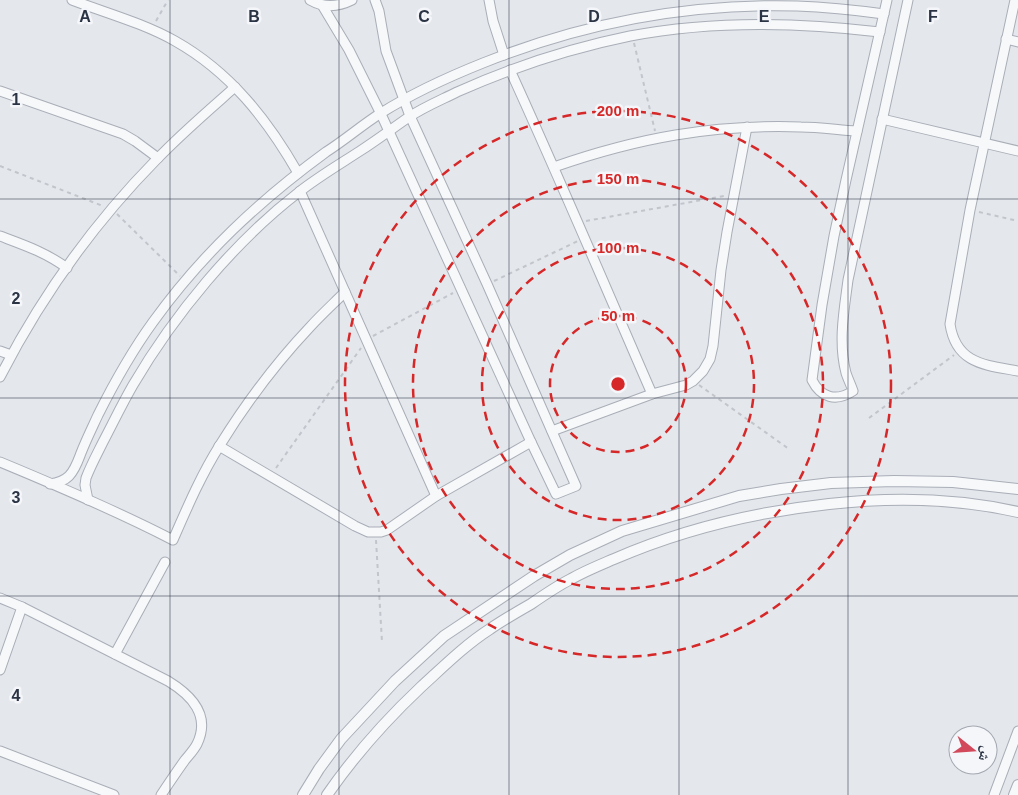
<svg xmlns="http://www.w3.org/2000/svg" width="1018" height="795" viewBox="0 0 1018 795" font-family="Helvetica,'Noto Naskh Arabic',sans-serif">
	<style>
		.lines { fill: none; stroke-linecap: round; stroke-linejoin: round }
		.minor-casing { stroke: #a9aeb7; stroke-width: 11 }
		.tertiary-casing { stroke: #a9aeb7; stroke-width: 12 }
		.path { stroke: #c2c5cb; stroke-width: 2; stroke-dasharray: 4 4; stroke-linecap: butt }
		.minor { stroke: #f7f8fa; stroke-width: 9 }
		.tertiary { stroke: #f7f8fa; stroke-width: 10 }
		.grid { fill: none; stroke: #2b3445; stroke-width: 1; stroke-opacity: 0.55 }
		.ring { fill: none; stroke: #d62828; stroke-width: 2.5; stroke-dasharray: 9 6 }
		.grid-label { font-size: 16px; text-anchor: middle; font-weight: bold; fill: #2b3445; stroke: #f4f6f9; stroke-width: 5; stroke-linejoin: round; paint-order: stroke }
		.centre { fill: #d62828; stroke: #f4f6f9; stroke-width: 2.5 }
		.ring-label { font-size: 15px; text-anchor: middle; font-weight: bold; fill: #d62828; stroke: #f4f6f9; stroke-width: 5; stroke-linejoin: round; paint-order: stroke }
	</style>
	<rect width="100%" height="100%" fill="#e4e7ec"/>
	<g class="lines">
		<!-- minor casing -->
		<g class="minor-casing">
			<g id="minor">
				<path d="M72,0C106,13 143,23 175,41C230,72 267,119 298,173"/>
				<path d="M310,0C324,8 338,7 352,0"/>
				<path d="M489,0L493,21L504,55"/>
				<path d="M887,0L846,180L834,236L822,305L812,380C821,398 836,402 853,391C851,385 848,379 846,373C838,342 844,311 848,280L908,0"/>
				<path d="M1015,0L970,210L950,324C956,364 985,365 1018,371"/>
				<path d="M322,5L349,50L381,114L531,442L556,494L576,486L487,284L410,116L386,51L379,11L375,0"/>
				<path d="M1006,39L1018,42"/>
				<path d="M510,70C559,177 605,286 652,394"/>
				<path d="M0,91L123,134L135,141L158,158"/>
				<path d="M882,119L1018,151"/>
				<path d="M554,167C637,138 713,124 801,127C819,127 839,130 857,131"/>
				<path d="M300,191L436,496"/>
				<path d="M0,236C24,245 45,252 67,268"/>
				<path d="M0,351L11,355"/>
				<path d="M0,377C41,297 94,223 157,159C182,133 209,110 235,87"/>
				<path d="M552,431L652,394L686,385L693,381L703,371L710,359L713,346L721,270L727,232L747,127"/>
				<path d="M219,446L355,526L368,532H381L387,530L436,496L531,442"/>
				<path d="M0,462C58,486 117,511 173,540C187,508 201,475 220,445C246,403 276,363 310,327C321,315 333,304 345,292"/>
				<path d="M50,484C57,483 64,481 69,476C75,470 78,461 81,453C86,440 92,428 98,415C114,383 132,351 153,322C202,254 259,201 326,152C345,140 362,125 381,113C413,93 448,77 483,63C583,23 690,3 797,6C826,7 855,10 884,14"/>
				<path d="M88,500L85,485L86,478C91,465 97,454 103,442C113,423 122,404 133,385C174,315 234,242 299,192C318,177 340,164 360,151C377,140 393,128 409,117C424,107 441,100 457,92C513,67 571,48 630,36C713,20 797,22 880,32"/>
				<path d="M0,598L22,607L168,681C191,695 211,715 197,744C194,750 189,755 185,760C177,771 169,783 161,795"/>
				<path d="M115,654L165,562"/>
				<path d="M0,670L22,607"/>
				<path d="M0,751L114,795"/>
				<path d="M994,795L1018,731"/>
			</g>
		</g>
		<!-- tertiary casing -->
		<g class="tertiary-casing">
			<g id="tertiary">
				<path d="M303,795L319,769L341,739L395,681L444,636L534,576L570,555L622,531L739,496L781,489L831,483L894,481L953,482L1018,489"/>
				<path d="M327,795C354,756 386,720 421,687C443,667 465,645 490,629C503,620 517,612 531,604C544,595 557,586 571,579C585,571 600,565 614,559C683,529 755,512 829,504C891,497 956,498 1018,512"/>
				<path d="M1014,795L1018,785"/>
			</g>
		</g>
		<!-- path -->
		<g class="path">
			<path d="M156,21L168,0"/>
			<path d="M634,43L655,131"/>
			<path d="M0,166L103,206"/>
			<path d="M979,212L1018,221"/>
			<path d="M117,214L180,276"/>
			<path d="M586,221L724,196"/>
			<path d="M494,281L578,241"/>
			<path d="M373,336L453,293"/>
			<path d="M699,385L789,449"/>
			<path d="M869,418L954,355"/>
			<path d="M276,468L361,348"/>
			<path d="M376,540L382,642"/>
		</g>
		<!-- minor -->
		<use href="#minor" class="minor"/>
		<!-- tertiary -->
		<use href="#tertiary" class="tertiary"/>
	</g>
	<!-- grid -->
	<path class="grid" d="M170,0V795M339,0V795M509,0V795M679,0V795M848,0V795M0,199H1018M0,398H1018M0,596H1018"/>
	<!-- distance rings -->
	<g class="ring">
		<circle cx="618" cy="384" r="68"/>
		<circle cx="618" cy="384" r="136"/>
		<circle cx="618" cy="384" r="205"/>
		<circle cx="618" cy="384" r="273"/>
	</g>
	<g class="grid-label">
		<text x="85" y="22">A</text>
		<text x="254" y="22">B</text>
		<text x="424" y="22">C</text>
		<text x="594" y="22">D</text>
		<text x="764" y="22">E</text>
		<text x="933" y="22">F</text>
		<text x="16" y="105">1</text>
		<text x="16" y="304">2</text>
		<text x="16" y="503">3</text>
		<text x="16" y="701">4</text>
	</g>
	<circle cx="618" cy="384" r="8" class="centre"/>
	<g class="ring-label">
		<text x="618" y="116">200 m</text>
		<text x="618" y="184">150 m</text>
		<text x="618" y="253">100 m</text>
		<text x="618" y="321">50 m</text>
	</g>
	<!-- north arrow -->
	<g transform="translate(973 750) rotate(107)"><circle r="24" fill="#f4f6f9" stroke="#a4a8b1"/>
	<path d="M0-4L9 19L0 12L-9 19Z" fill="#d1495b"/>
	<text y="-8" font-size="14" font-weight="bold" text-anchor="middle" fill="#2b3445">ش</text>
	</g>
</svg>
